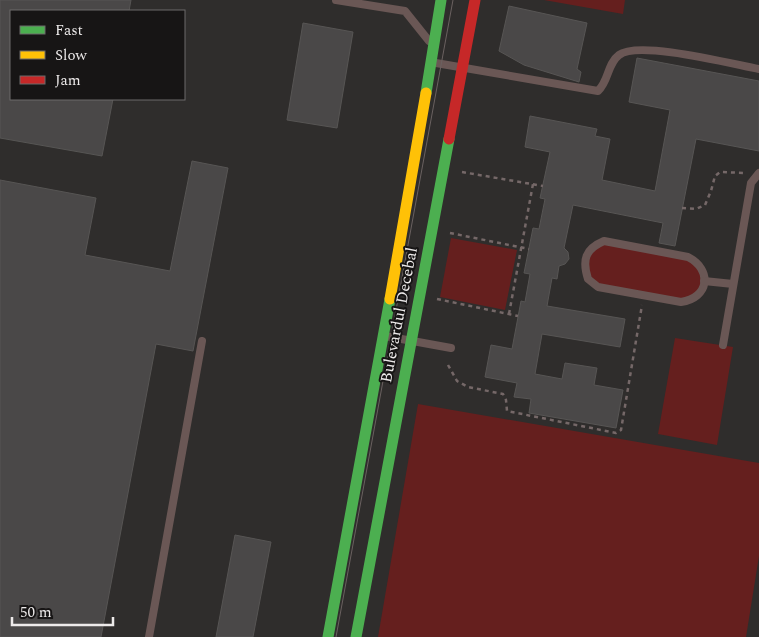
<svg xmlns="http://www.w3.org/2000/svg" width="759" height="637" viewBox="0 0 759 637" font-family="Spectral,serif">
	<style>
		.green { fill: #651f1e }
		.building { fill: #4a4848; stroke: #575554 }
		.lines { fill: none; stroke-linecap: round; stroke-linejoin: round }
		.path { stroke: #756868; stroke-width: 2.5; stroke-dasharray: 4 4; stroke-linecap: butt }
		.lane { stroke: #6a5755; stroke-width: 8 }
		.fast { stroke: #4caf50; stroke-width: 11 }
		.slow { stroke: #ffc107; stroke-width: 11 }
		.jam { stroke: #c62828; stroke-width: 11 }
		.tram { stroke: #6a6160; stroke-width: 1 }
		.labels { text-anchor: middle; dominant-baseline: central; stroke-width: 4; stroke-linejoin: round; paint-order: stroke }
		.street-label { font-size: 16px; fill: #edeaea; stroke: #171515 }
	</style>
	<rect width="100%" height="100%" fill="#2f2d2c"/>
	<!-- green -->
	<g class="green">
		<path d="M544,0H625L623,14Z"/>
		<path d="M451,238L517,250L505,310L440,297Z"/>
		<path d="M604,241L697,261L703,287L690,301L598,287L588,279V252Z"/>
		<path d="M675,338L733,347L717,445L658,434Z"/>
		<path d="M418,404L759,463V556L746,637H378Z"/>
	</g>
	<!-- building -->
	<g class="building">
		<path d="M0,0H131L129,11H11V99H113L102,156L0,138Z"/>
		<path d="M509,6L587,23L577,69L581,72L579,82L524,65L499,51Z"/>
		<path d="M303,23L353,32L337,128L287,120Z"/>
		<path d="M637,58L759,81V151L696,139L675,246L659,243L663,223L573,205L564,248L568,252L569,259L565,264L559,266L557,279L552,278L547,306L625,319L620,347L542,334L535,374L562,379L565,363L597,368L594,385L623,390L616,428L529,413L531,399L514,397L517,383L485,377L491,345L512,349L521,301L525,302L530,274L524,273L533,228L539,229L545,199L540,198L550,152L525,147L530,116L597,129L595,136L610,139L602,180L655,191L670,110L629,102Z"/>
		<path d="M192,161L228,168L193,351L156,344L101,637H0V180L96,198L85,255L170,271Z"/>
		<path d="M235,535L271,542L253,637H216Z"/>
	</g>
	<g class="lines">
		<!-- path -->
		<g class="path">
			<path d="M462,172L543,186"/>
			<path d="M682,208L696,209L705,205L711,191L715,176L720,172L745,173"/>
			<path d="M450,233L529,249"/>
			<path d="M437,299L518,316"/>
			<path d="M509,314L533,184"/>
			<path d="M448,365L457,381L468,387L503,394L506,400L507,411L616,433L621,430L642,305"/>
		</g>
		<!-- lane -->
		<g class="lane">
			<path d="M336,0L405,11L429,41"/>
			<path d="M436,63L598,91C609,81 607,64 619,55C638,40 732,64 759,69"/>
			<path d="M604,241L688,257C713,270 709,298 681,302L598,287L588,279C582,260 585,249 604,241Z"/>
			<path d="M704,281L733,284"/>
			<path d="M385,336L451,348"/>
			<path d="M723,345L751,183L759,173"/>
			<path d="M149,637L202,341"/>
		</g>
		<!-- fast -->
		<g class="fast">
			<path d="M426,93L441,0"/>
			<path d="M328,637L390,299"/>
			<path d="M356,637L449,139"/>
		</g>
		<!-- slow -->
		<path class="slow" d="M390,299L426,93"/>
		<!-- jam -->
		<path class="jam" d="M449,139L475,0"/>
		<!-- tram -->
		<path class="tram" d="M336,637L453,0"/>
	</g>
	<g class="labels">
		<!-- street labels -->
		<g class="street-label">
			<text transform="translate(399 315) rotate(-79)">Bulevardul Decebal</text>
		</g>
	</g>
	<!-- legend -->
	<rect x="10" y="10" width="175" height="90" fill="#171515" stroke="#6d6a6a"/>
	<rect x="20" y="26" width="25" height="8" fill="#4caf50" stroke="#6d6a6a"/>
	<text x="55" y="35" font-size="15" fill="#edeaea">Fast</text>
	<rect x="20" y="51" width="25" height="8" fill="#ffc107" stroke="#6d6a6a"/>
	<text x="55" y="60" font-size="15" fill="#edeaea">Slow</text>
	<rect x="20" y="76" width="25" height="8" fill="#c62828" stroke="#6d6a6a"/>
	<text x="55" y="85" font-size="15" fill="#edeaea">Jam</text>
	<!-- scale -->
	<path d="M12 617v8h101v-8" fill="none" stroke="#edeaea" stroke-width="2.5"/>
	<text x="20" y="617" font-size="15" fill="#edeaea" stroke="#171515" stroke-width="4" paint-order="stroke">50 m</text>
</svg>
